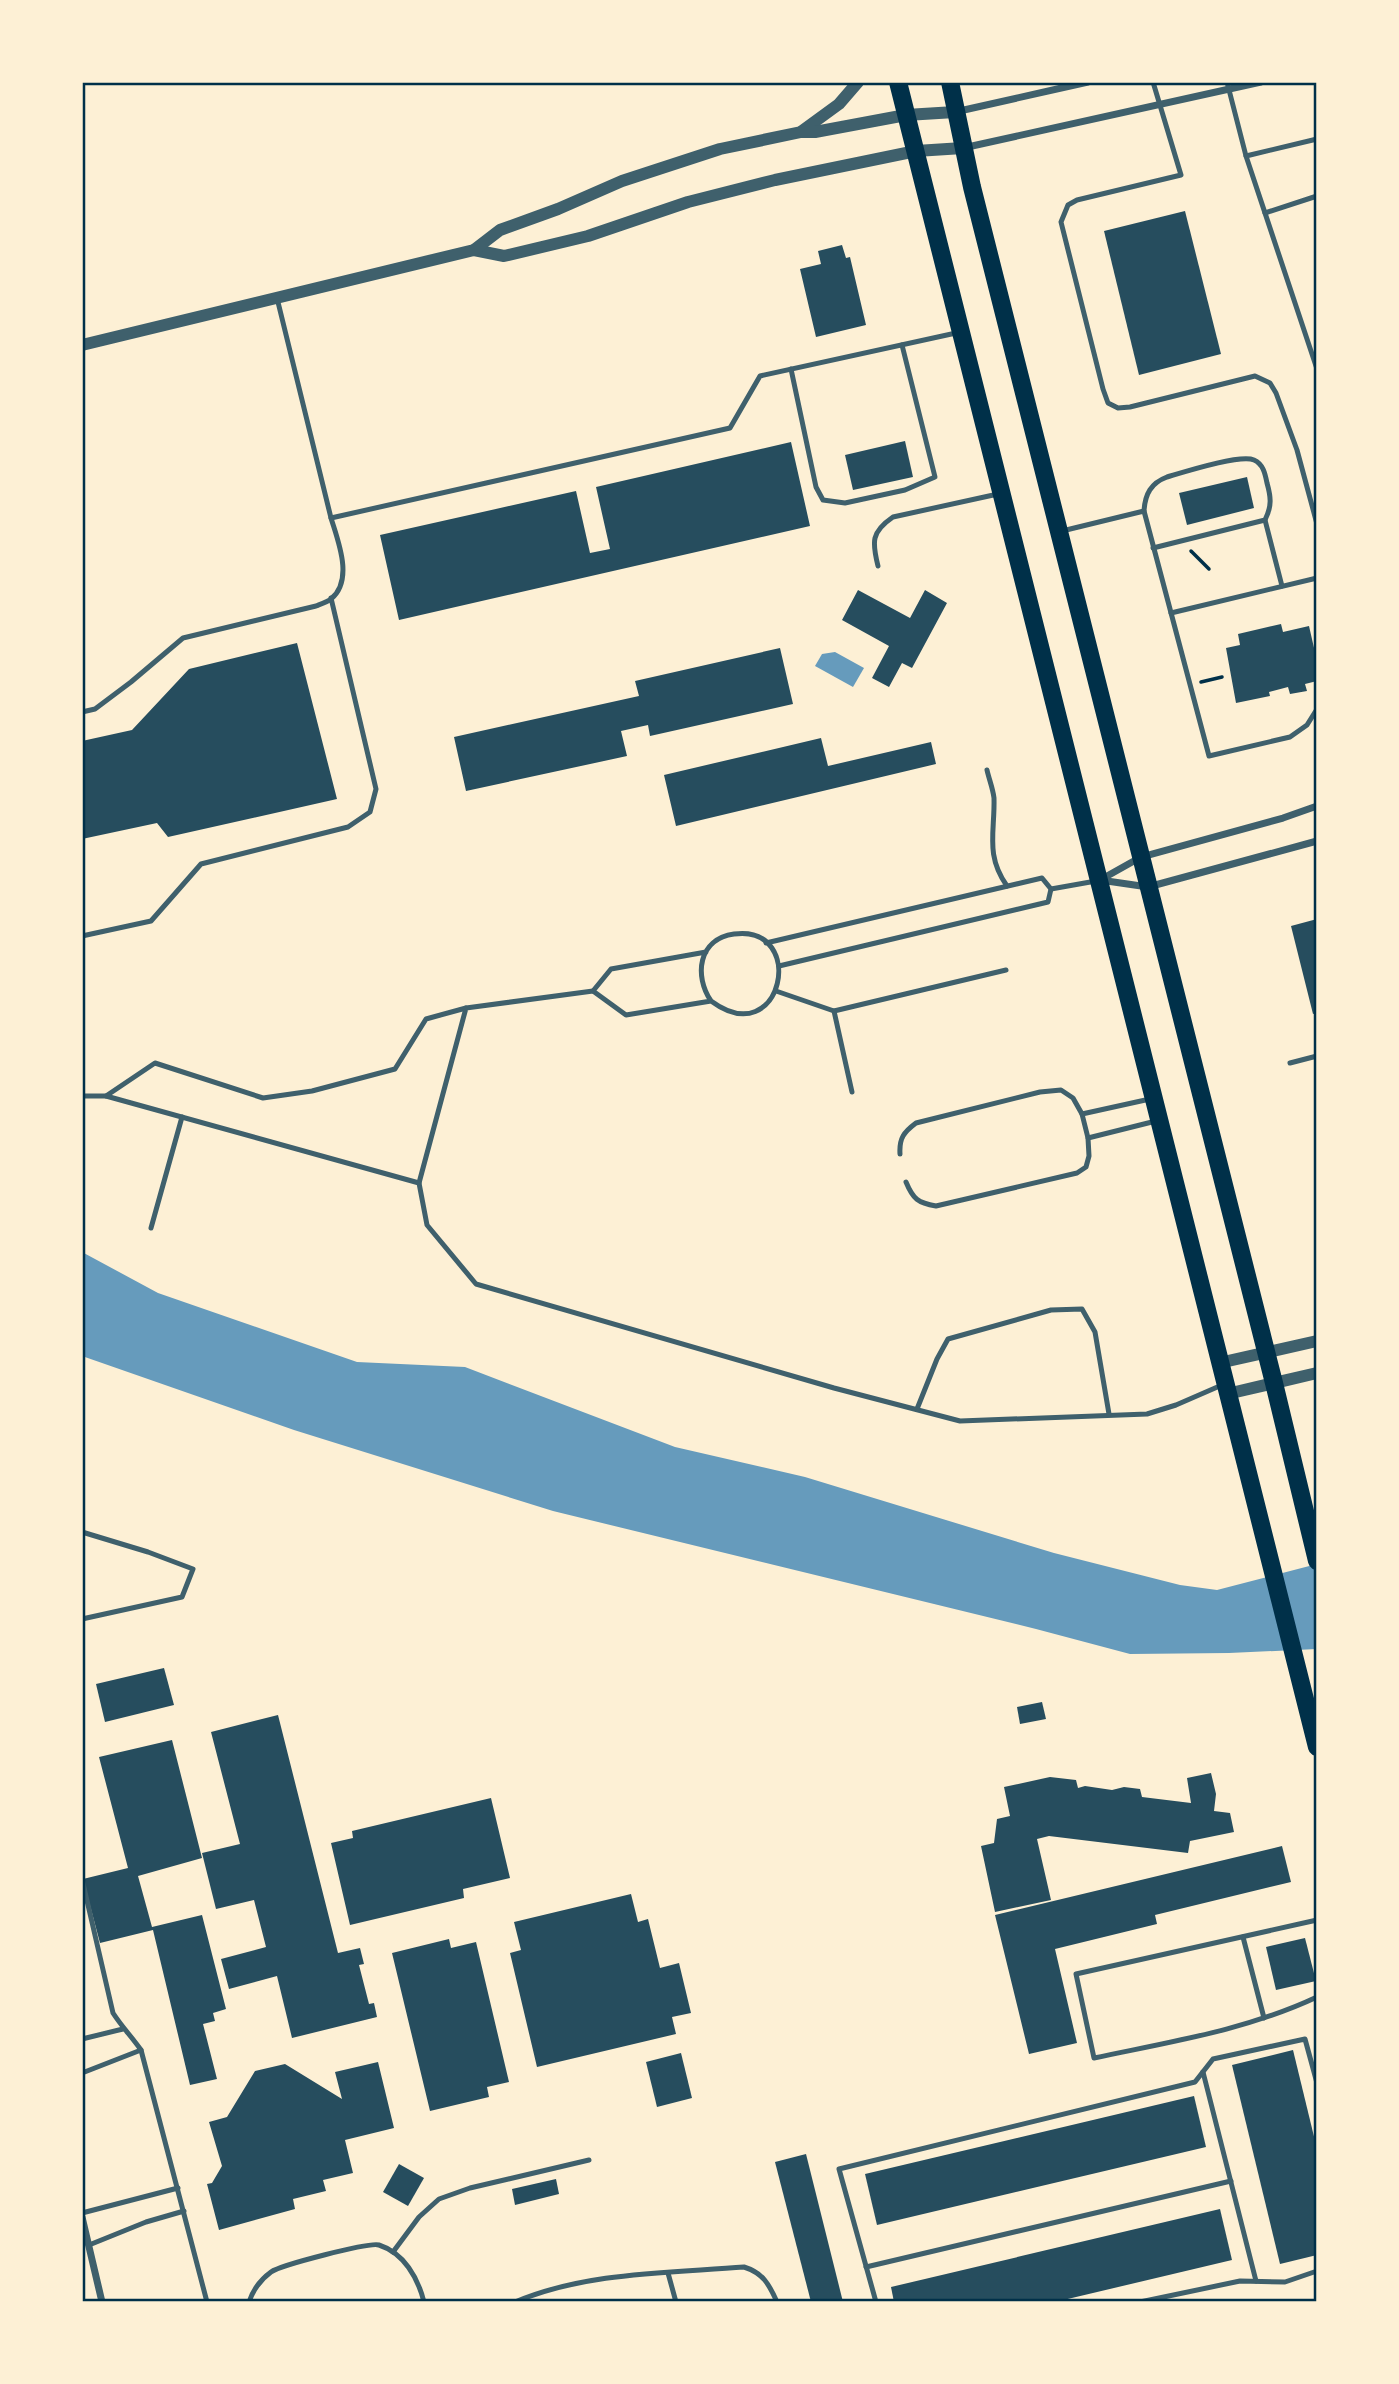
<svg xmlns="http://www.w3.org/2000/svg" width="1399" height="2384" viewBox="0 0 1399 2384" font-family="Barlow,sans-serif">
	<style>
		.water { fill: #669bbc }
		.building { fill: #264d5e }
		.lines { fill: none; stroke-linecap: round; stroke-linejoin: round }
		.path { stroke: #003049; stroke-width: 3.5 }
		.service { stroke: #3f606c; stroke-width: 5 }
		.minor { stroke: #3f606c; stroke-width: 7 }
		.tertiary { stroke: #3f606c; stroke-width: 12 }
		.primary { stroke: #003049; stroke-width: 18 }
		.neatline { fill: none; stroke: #003049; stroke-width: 2.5 }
	</style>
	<rect width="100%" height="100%" fill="#fdf0d5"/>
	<!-- water -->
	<g class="water">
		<path d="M835,652L864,668L853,687L815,666L822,654Z"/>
		<path d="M82,1252L158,1293L357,1362L465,1367L675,1447L805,1477L1054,1553L1180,1585L1217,1590L1317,1564V1649L1229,1653L1130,1654L1036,1629L553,1511L294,1430L82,1356Z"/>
	</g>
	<!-- building -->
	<g class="building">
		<path d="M1185,211L1221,354L1139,375L1104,231Z"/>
		<path d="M842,245L846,258L850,257L866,325L816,337L800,269L821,264L818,251Z"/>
		<path d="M905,441L913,477L853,490L845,455Z"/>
		<path d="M791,442L810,526L399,620L380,535L576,491L590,553L610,549L596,487Z"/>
		<path d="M1247,477L1254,508L1187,525L1179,493Z"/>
		<path d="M858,590L910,618L925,590L947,603L912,668L902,663L889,687L872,678L889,646L842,620Z"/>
		<path d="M1281,624L1283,632L1309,626L1317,661V681L1305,684L1307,691L1290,694L1288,687L1269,692L1270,696L1236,703L1226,648L1240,645L1238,634Z"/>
		<path d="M297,643L337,799L168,837L157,823L82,839V741L132,730L189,669Z"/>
		<path d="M780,648L793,704L650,736L648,725L621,731L627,756L466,791L454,737L639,696L635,681Z"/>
		<path d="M821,738L828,766L931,742L936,764L676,826L664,775Z"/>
		<path d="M1317,919V1013L1313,1014L1291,926Z"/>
		<path d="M164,1668L174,1705L105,1722L96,1684Z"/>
		<path d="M1042,1702L1046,1719L1020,1724L1017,1707Z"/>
		<path d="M278,1715L338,1953L360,1948L364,1964L359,1965L369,2004L374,2003L377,2017L292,2038L277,1976L229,1989L221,1959L266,1947L254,1900L216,1909L202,1853L240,1844L211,1732Z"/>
		<path d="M172,1740L202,1858L138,1876L152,1927L202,1915L226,2009L213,2013L215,2021L203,2024L217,2079L190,2085L153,1930L100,1943L83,1879L128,1868L99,1757Z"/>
		<path d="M1211,1773L1216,1794L1214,1811L1230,1813L1234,1832L1190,1841L1188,1853L1049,1836L1037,1839L1051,1900L995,1912L981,1846L994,1843L997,1819L1010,1816L1004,1787L1050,1777L1076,1780L1078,1788L1085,1786L1112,1790L1124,1787L1140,1789L1142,1797L1191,1803L1187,1778Z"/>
		<path d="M491,1798L510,1878L463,1889L464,1898L350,1925L331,1843L353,1838L352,1831Z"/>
		<path d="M1282,1846L1291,1882L1155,1915L1157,1924L1055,1949L1077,2043L1029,2054L995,1915Z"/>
		<path d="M631,1894L638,1922L648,1919L660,1968L679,1963L691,2013L672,2017L676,2034L537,2067L510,1953L521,1950L514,1922Z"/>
		<path d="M1305,1938L1316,1981L1276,1990L1266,1947Z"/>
		<path d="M449,1939L451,1948L476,1942L509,2082L487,2087L489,2097L430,2111L392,1953Z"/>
		<path d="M1293,2050L1317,2149V2255L1280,2264L1232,2065Z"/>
		<path d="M681,2053L692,2098L657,2107L646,2062Z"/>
		<path d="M378,2062L394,2128L345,2140L353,2173L323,2180L326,2191L293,2199L295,2209L219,2230L207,2184L212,2183L222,2166L209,2122L227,2117L255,2071L285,2064L342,2099L335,2072Z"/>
		<path d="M1194,2096L1206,2147L877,2225L865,2174Z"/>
		<path d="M806,2154L843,2302H811L775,2162Z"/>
		<path d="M399,2164L424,2178L408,2206L383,2192Z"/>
		<path d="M556,2179L559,2194L515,2205L512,2189Z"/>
		<path d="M1220,2209L1232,2260L1055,2302H894L891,2287Z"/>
	</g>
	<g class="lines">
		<!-- path -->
		<g class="path">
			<path d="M1191,551L1209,569"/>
			<path d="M1201,682L1222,677"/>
		</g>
		<!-- service -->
		<g class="service">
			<path d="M1153,82L1181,175L1077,200L1068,205L1061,222L1103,389L1108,403L1118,408L1130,407L1255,376L1270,383L1276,393L1297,450L1317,524"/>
			<path d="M1227,82L1246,156L1317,369"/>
			<path d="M1246,156L1317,139"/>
			<path d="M1265,213L1317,196"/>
			<path d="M277,298L331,518L730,428L760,376L956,333"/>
			<path d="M791,369L816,487L823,500L845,503L905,490L935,477L902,345"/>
			<path d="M1144,511C1145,494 1151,483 1167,477C1184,472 1240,454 1254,460C1263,464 1265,473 1267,483C1271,497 1272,506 1265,520L1153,548"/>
			<path d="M1265,520L1282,586"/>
			<path d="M1062,531L1144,511L1209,756L1290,737L1307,725L1317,709"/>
			<path d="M878,566C872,542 871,532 893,517L998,494"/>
			<path d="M1171,613L1317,578"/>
			<path d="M82,712L95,709L131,682L183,638L316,606C321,604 327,602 331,599C354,580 338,541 331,518"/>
			<path d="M987,770C989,779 993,789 994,798C995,832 985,855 1007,886"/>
			<path d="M1051,889L1096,881"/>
			<path d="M82,936L151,921L201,864L348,827L370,812L376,789L331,598"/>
			<path d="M766,943L1042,878L1051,889L1048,902L779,966"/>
			<path d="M706,952L611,969L593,991L626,1015L711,1001C783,1054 808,924 734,934C698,939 694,976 711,1001"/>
			<path d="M593,991L466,1008L419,1183L427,1225L476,1284L834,1388L960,1421L1147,1414L1176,1405L1222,1385"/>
			<path d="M776,991L834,1011L1006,970"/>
			<path d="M834,1011L852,1092"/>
			<path d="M1290,1063L1317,1056"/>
			<path d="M82,1096H106"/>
			<path d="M1082,1114L1088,1138"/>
			<path d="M900,1154C899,1138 904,1132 916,1123L1040,1092L1061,1090L1073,1098L1082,1114L1150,1099"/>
			<path d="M906,1182C913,1199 918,1203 936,1206L1077,1173L1086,1167L1089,1156L1088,1138L1156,1121"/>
			<path d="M419,1183L106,1096L155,1063L263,1098L312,1091L395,1069L426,1019L466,1008"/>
			<path d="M151,1228L182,1117"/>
			<path d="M917,1409L937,1359L948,1339L1051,1310L1082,1309L1095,1332L1109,1414"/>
			<path d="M82,1532L148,1552L193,1569L182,1597L82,1619"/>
			<path d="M82,1879L113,2013C122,2027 132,2037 141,2050L207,2302"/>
			<path d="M1317,1920L1076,1974L1094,2058C1169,2042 1247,2030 1317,1997"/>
			<path d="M1243,1937L1264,2018"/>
			<path d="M82,2039L123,2029"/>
			<path d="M1203,2072L1256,2281"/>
			<path d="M82,2073L141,2050"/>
			<path d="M82,2213L178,2188"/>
			<path d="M89,2245L146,2222L184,2211"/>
			<path d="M393,2252L419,2217L439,2199L470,2188L589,2160"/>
			<path d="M866,2267L1231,2181"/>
			<path d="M668,2273L676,2302"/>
			<path d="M249,2302C253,2290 260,2280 271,2272C281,2265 369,2242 379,2245C404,2253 418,2278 424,2302"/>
			<path d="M515,2302C586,2272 668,2273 744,2267C763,2273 769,2284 777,2302"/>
			<path d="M876,2302L839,2169L1195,2082L1213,2059L1305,2039L1317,2083"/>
			<path d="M1140,2302L1240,2281L1285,2282L1317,2271"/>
		</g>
		<!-- minor -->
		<g class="minor">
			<path d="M955,112L1088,82"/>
			<path d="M963,148L1261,82"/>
			<path d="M1100,880L1141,857L1283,818L1317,806"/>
			<path d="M1100,880L1148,887L1317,841"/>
			<path d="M82,2217L102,2302"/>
		</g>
		<!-- tertiary -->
		<g class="tertiary">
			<path d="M802,131L839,104L858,82"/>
			<path d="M474,250L504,256L588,236L688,202L775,180L916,151L963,148"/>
			<path d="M82,345L474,250L500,230L558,209L622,181L720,149L801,132H815L906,115L955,112"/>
			<path d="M1219,1363L1317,1341"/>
			<path d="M1227,1394L1317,1373"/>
		</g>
		<!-- primary -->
		<g class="primary">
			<path d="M898,82L1317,1747"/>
			<path d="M950,82L972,187L1274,1383L1317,1561"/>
		</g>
	</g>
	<!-- border -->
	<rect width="1399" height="2384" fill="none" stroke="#fdf0d5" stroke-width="168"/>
	<rect x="84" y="84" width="1231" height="2216" class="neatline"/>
</svg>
